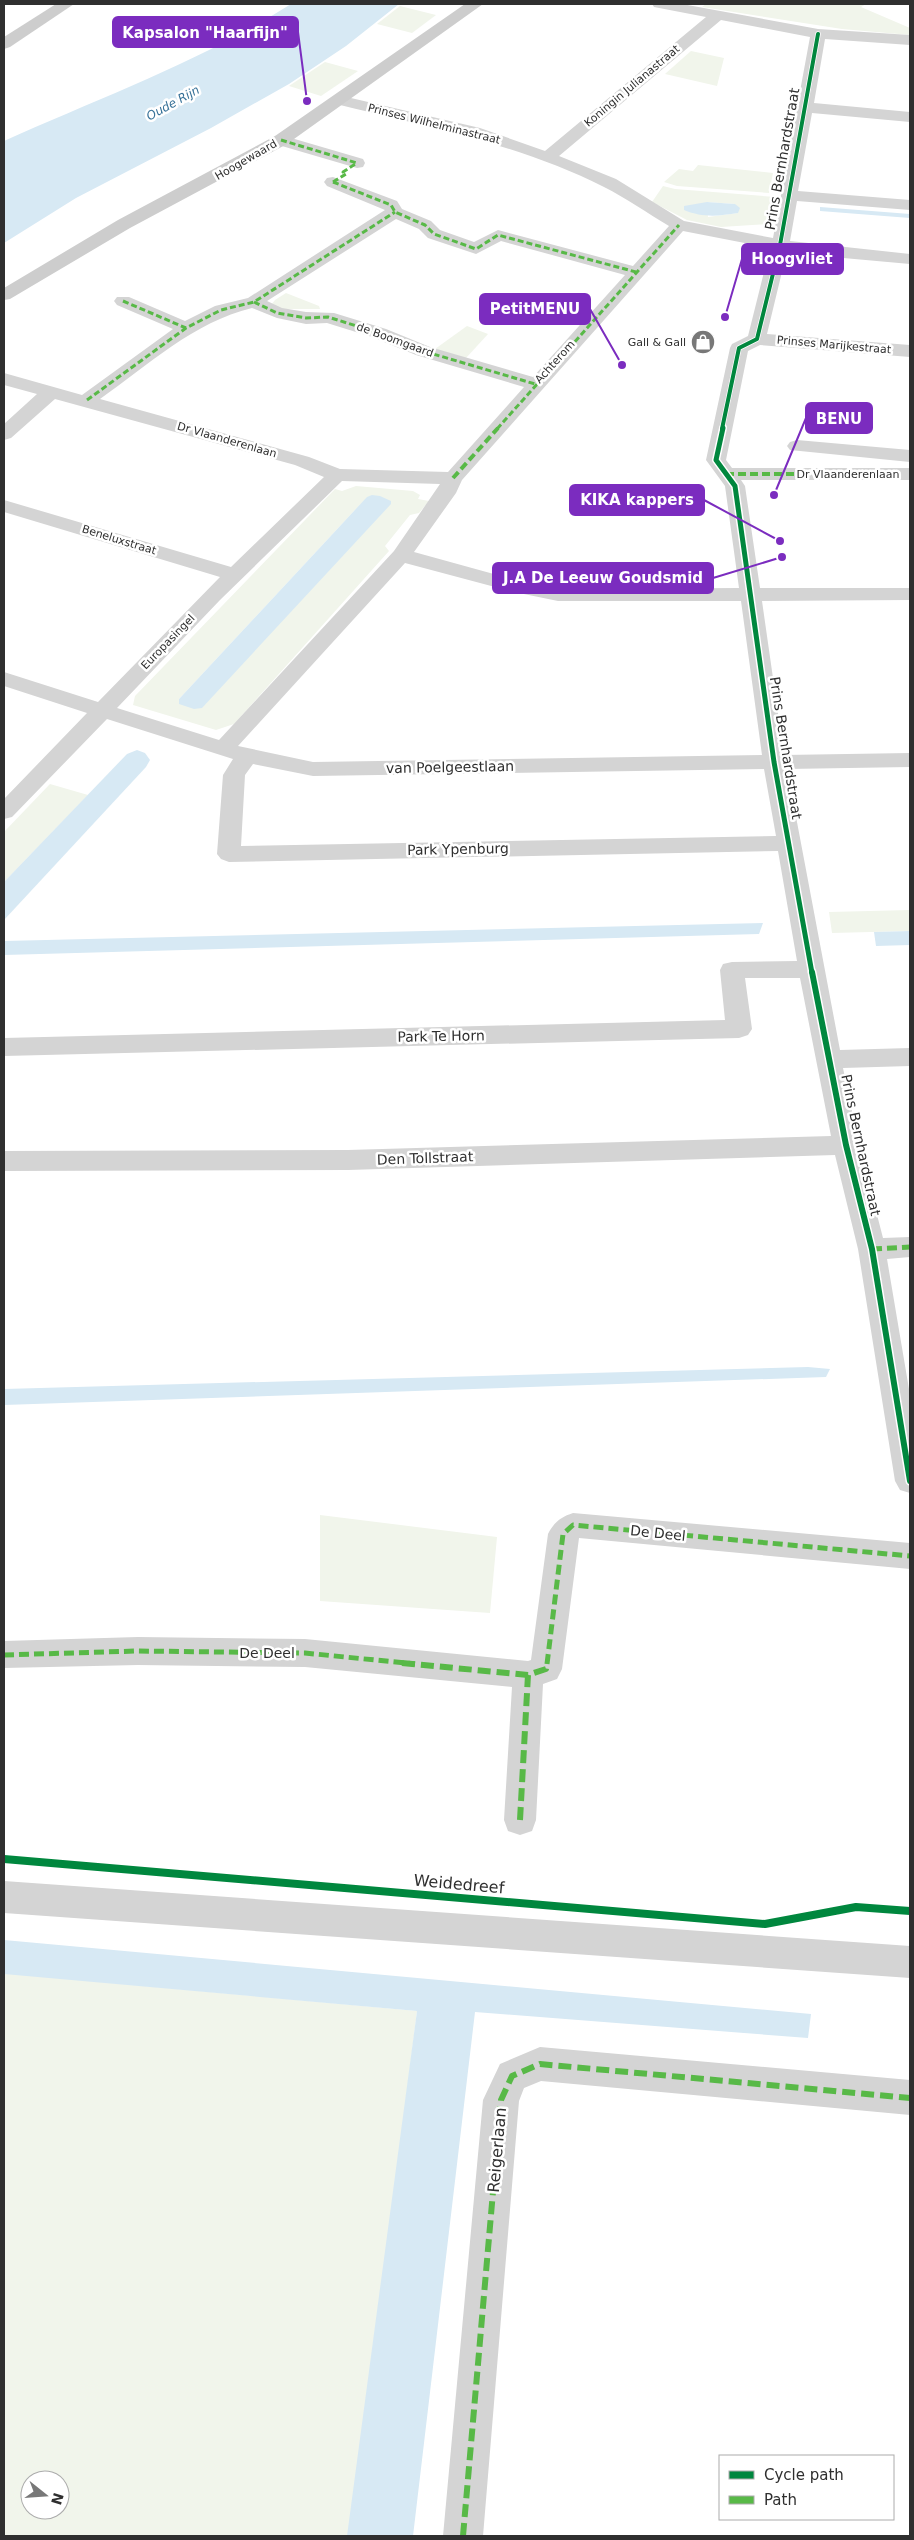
<svg xmlns="http://www.w3.org/2000/svg" width="914" height="2540" viewBox="0 0 914 2540" font-family="'DejaVu Sans',sans-serif">
	<style>
		.green { fill: #f1f5eb; fill-rule: evenodd }
		.water { fill: #d7e9f4 }
		.lines { fill: none; stroke-linecap: round; stroke-linejoin: round }
		.street { fill: #d4d4d4; fill-rule: evenodd }
		.secondary { fill: #cdcdcd; fill-rule: evenodd }
		.quiet-far3 { stroke: #58b947; stroke-width: 3; stroke-dasharray: 6 3; stroke-linecap: butt }
		.quiet-far2 { stroke: #58b947; stroke-width: 4; stroke-dasharray: 8 4; stroke-linecap: butt }
		.quiet-far1 { stroke: #58b947; stroke-width: 5; stroke-dasharray: 10 5; stroke-linecap: butt }
		.quiet { stroke: #58b947; stroke-width: 6; stroke-dasharray: 13 6; stroke-linecap: butt }
		.cycleway-far3-casing { stroke: #fff; stroke-width: 5.5 }
		.cycleway-far2-casing { stroke: #fff; stroke-width: 8 }
		.cycleway-far1-casing { stroke: #fff; stroke-width: 9 }
		.cycleway-casing { stroke: #fff; stroke-width: 11 }
		.cycleway-far3 { stroke: #00873e; stroke-width: 4 }
		.cycleway-far2 { stroke: #00873e; stroke-width: 5 }
		.cycleway-far1 { stroke: #00873e; stroke-width: 6 }
		.cycleway { stroke: #00873e; stroke-width: 8 }
		.labels { text-anchor: middle; dominant-baseline: central; stroke-width: 5; stroke-linejoin: round; paint-order: stroke }
		.far-street-label { font-size: 11px; fill: #2f2f2f; stroke: #fff }
		.far-poi-label { font-size: 11px; fill: #2f2f2f; stroke: #fff; text-anchor: end }
		.far-water-label { font-size: 12px; font-style: italic; fill: #367198; stroke: #fff }
		.street-label { font-size: 14px; fill: #2f2f2f; stroke: #fff }
		.near-street-label { font-size: 16px; fill: #2f2f2f; stroke: #fff }
		.leader { fill: none; stroke: #7b2cbf; stroke-width: 2 }
		.callout-dot { fill: #7b2cbf; stroke: #fff; stroke-width: 2 }
		.callout { fill: #7b2cbf; stroke: #7b2cbf; stroke-width: 2 }
		.callout-label { font-size: 15px; text-anchor: middle; font-weight: bold; fill: #fff }
	</style>
	<rect width="100%" height="100%" fill="#fff"/>
	<!-- green -->
	<g class="green">
		<path d="M706,4H866L861,7L910,28V35L842,29L702,7Z"/>
		<path d="M400,6L436,15L412,33L377,24Z"/>
		<path d="M691,51L724,58L717,86L665,74Z"/>
		<path d="M325,62L358,71L321,96L289,86Z"/>
		<path d="M698,165L773,173L769,193L677,186L664,182L679,169L693,171Z"/>
		<path d="M663,186L675,189L775,197L769,224L721,227L687,220L652,202ZM707,202L735,204L738,213L708,217Z"/>
		<path d="M286,293L319,306L320,309H268L275,300Z"/>
		<path d="M467,326L488,334L466,358L435,349Z"/>
		<path d="M356,486L413,491L420,495L418,499L429,501L419,513L410,515L385,546L389,551L234,724L216,730L133,705L135,696L335,489L342,491ZM367,497L179,704V699Z"/>
		<path d="M50,784L88,795L4,882V832Z"/>
		<path d="M910,910V931L832,933L829,912Z"/>
		<path d="M320,1515L497,1537L490,1613L320,1601Z"/>
		<path d="M4,1973L417,2011L352,2536H4ZM30,2480H60V2510H30Z"/>
	</g>
	<!-- water -->
	<g class="water">
		<path d="M291,4H399L346,46L289,84L211,128L76,198L4,243V141C100,98 202,61 291,4Z"/>
		<path d="M707,202L735,204L740,208L738,213C719,216 703,218 684,210V206Z"/>
		<path d="M820,207L910,214V218L820,211Z"/>
		<path d="M372,495L380,496L391,501V504L202,708L194,709L179,704V699L367,497Z"/>
		<path d="M137,750L145,753L150,760L146,767L4,920V882L127,754Z"/>
		<path d="M763,923L759,934L4,955V941Z"/>
		<path d="M910,931V945L876,946L874,932Z"/>
		<path d="M808,1367L830,1369L826,1377L4,1405V1389Z"/>
		<path d="M4,1940L811,2014L808,2038L475,2012L413,2536H347L417,2011L4,1974Z"/>
	</g>
	<g class="lines">
		<!-- street -->
		<g class="street">
			<path d="M652,4H682L818,29L910,35V45L825,39L814,103L910,112V122L812,113L798,191L910,200V210L797,201L790,241L910,254V264L810,255L787,251L767,334L910,345V357L760,345L748,351L726,460L732,468H910V480H741L745,486L760,588H910V600L762,601L784,755L910,753V767L787,769L840,1050L910,1048V1066L843,1068L859,1145L883,1238L910,1237V1257L887,1259L910,1395V1493L900,1490L895,1481L858,1249L835,1155L348,1170L4,1171V1151L348,1150L831,1136L800,978H745L752,1029L748,1035L739,1038L4,1056V1038L725,1020L720,970L723,964L732,962L797,961L778,851L229,862L221,859L217,854L223,775L233,759L107,719L12,817L4,819V799L87,713L4,686V672L98,702L220,577L4,512V500L231,567L324,477L295,465L55,399L11,438L4,440V424L37,394L4,385V373L82,395L173,329L117,305L114,301L117,297H129L185,321L215,306L248,298L385,210L327,186L324,182L327,178L333,177L397,201L402,209L431,221L440,230L474,242L498,230L633,266L669,226C647,213 626,198 604,187C519,144 424,126 332,103L330,100L338,95L480,128L545,151L706,17L654,7ZM721,20L810,37L773,238L684,221L616,179L559,156ZM396,219L419,229L428,238L476,254L501,241L625,275L533,377L430,347L386,329L334,313L306,312L282,308L267,301ZM683,231L770,248L748,336L732,344L730,348L706,460L725,486L739,588L558,589L523,582L414,552L456,493L462,480ZM252,308L277,318L306,324L327,323L372,337L416,355L524,387L448,472L340,469L309,457L100,399C148,365 194,322 252,308ZM342,481L440,484L394,551L219,740L117,708L220,600ZM405,563L514,592L558,601H741L762,755L313,762L238,746ZM253,764L313,776L764,769L776,836L241,846L245,775Z"/>
			<path d="M281,135L363,159L365,163L363,167L357,168L275,144L273,140L275,136Z"/>
			<path d="M797,440L910,450V462L790,450L787,446L790,442Z"/>
			<path d="M573,1513L910,1543V1569L579,1538L562,1669L557,1679L543,1684L536,1820L532,1831L520,1835L508,1831L504,1820L512,1687L305,1667L138,1665L4,1668V1641L138,1637L305,1639L528,1661L531,1660L548,1534C554,1522 561,1517 573,1513Z"/>
			<path d="M4,1881L910,1946V1978L4,1913Z"/>
			<path d="M540,2047L910,2080V2115L541,2081L524,2088L519,2101L483,2536H443L483,2100L500,2064Z"/>
		</g>
		<!-- secondary -->
		<g class="secondary">
			<path d="M56,4H74L10,47L4,49V37Z"/>
			<path d="M465,4H483L287,144L130,228L10,299L4,300V288L118,220L275,136Z"/>
		</g>
		<!-- quiet-far3 -->
		<g class="quiet-far3">
			<path d="M281,140L357,163"/>
			<path d="M333,182L391,205L395,212L425,225L434,234L476,249L498,235L636,272"/>
			<path d="M333,182L346,174L343,172L357,163"/>
			<path d="M123,301L186,328"/>
			<path d="M254,302L277,313L306,318L328,317L379,333L423,351L535,384"/>
			<path d="M87,400L186,328L221,310L254,302L395,212"/>
			<path d="M497,429L679,225"/>
		</g>
		<!-- quiet-far2 -->
		<g class="quiet-far2">
			<path d="M726,474H809"/>
			<path d="M453,478L498,428"/>
		</g>
		<!-- quiet-far1 -->
		<g class="quiet-far1">
			<path d="M872,1249L910,1247"/>
			<path d="M4,1655L138,1651L305,1653L415,1664"/>
			<path d="M547,1664L563,1534L573,1525L910,1556"/>
		</g>
		<!-- quiet -->
		<g class="quiet">
			<path d="M402,1663L528,1675L546,1669L547,1663"/>
			<path d="M520,1820L528,1675"/>
			<path d="M463,2536L501,2100L512,2076L540,2064L910,2098"/>
		</g>
		<!-- cycleway-far3 casing -->
		<g class="cycleway-far3-casing">
			<path id="cycleway-far3" d="M722,429L739,348L757,339L780,245L818,34"/>
		</g>
		<!-- cycleway-far2 casing -->
		<g class="cycleway-far2-casing">
			<path id="cycleway-far2" d="M723,428L716,460L735,486L774,762L812,973"/>
		</g>
		<!-- cycleway-far1 casing -->
		<g class="cycleway-far1-casing">
			<path id="cycleway-far1" d="M812,972L846,1145L872,1249L910,1481"/>
		</g>
		<!-- cycleway casing -->
		<g class="cycleway-casing">
			<path id="cycleway" d="M4,1859L765,1924L856,1907L910,1911"/>
		</g>
		<!-- cycleway-far3 -->
		<use href="#cycleway-far3" class="cycleway-far3"/>
		<!-- cycleway-far2 -->
		<use href="#cycleway-far2" class="cycleway-far2"/>
		<!-- cycleway-far1 -->
		<use href="#cycleway-far1" class="cycleway-far1"/>
		<!-- cycleway -->
		<use href="#cycleway" class="cycleway"/>
	</g>
	<!-- icons -->
	<defs>
		<g id="shop-disc" transform="scale(1.25)"><circle r="9.5" fill="#787878" stroke="#fff"/><path d="M-5-2.5h2.3a2.7 3.5 0 0 1 5.4 0H5L5.5 6h-11ZM-1.5-2.5h3a1.5 2.3 0 0 0-3 0Z" fill="#fff"/></g>
	</defs>
	<g fill-rule="evenodd">
		<use href="#shop-disc" x="703" y="342"/>
	</g>
	<g class="labels">
		<!-- far-street labels -->
		<g class="far-street-label">
			<text transform="translate(632 86) rotate(-40)">Koningin Julianastraat</text>
			<text transform="translate(434 124) rotate(14)">Prinses Wilhelminastraat</text>
			<text transform="translate(246 160) rotate(-30)">Hoogewaard</text>
			<text transform="translate(395 340) rotate(20)">de Boomgaard</text>
			<text transform="translate(834 345) rotate(5)">Prinses Marijkestraat</text>
			<text transform="translate(555 362) rotate(-48)">Achterom</text>
			<text transform="translate(227 440) rotate(16)">Dr Vlaanderenlaan</text>
			<text x="848" y="474">Dr Vlaanderenlaan</text>
			<text transform="translate(119 540) rotate(17)">Beneluxstraat</text>
			<text transform="translate(168 642) rotate(-46)">Europasingel</text>
		</g>
		<!-- far-poi labels -->
		<g class="far-poi-label">
			<text x="686" y="342">Gall &amp; Gall</text>
		</g>
		<!-- far-water labels -->
		<g class="far-water-label">
			<text transform="translate(173 103) rotate(-29)">Oude Rijn</text>
		</g>
		<!-- street labels -->
		<g class="street-label">
			<text transform="translate(782 159) rotate(-80)">Prins Bernhardstraat</text>
			<text transform="translate(786 748) rotate(81)">Prins Bernhardstraat</text>
			<text transform="translate(450 767) rotate(-1)">van Poelgeestlaan</text>
			<text transform="translate(458 849) rotate(-1)">Park Ypenburg</text>
			<text transform="translate(441 1036) rotate(-1)">Park Te Horn</text>
			<text transform="translate(861 1145) rotate(78)">Prins Bernhardstraat</text>
			<text transform="translate(425 1158) rotate(-2)">Den Tollstraat</text>
			<text transform="translate(658 1533) rotate(6)">De Deel</text>
			<text x="267" y="1653">De Deel</text>
		</g>
		<!-- near-street labels -->
		<g class="near-street-label">
			<text transform="translate(459 1884) rotate(5)">Weidedreef</text>
			<text transform="translate(497 2150) rotate(-85)">Reigerlaan</text>
		</g>
	</g>
	<!-- callouts -->
	<path class="leader" d="M307 101L298 32M725 317L742 259M622 365L590 309M774 495L806 418M780 541L704 500M782 557L713 578"/>
	<g class="callout-dot">
		<circle cx="307" cy="101" r="5"/>
		<circle cx="725" cy="317" r="5"/>
		<circle cx="622" cy="365" r="5"/>
		<circle cx="774" cy="495" r="5"/>
		<circle cx="780" cy="541" r="5"/>
		<circle cx="782" cy="557" r="5"/>
	</g>
	<g class="callout">
		<rect x="113" y="17" width="185" height="30" rx="5"/>
		<rect x="742" y="244" width="101" height="30" rx="5"/>
		<rect x="480" y="294" width="110" height="30" rx="5"/>
		<rect x="806" y="403" width="66" height="30" rx="5"/>
		<rect x="570" y="485" width="134" height="30" rx="5"/>
		<rect x="493" y="563" width="220" height="30" rx="5"/>
	</g>
	<g class="callout-label">
		<text x="205" y="38">Kapsalon "Haarfijn"</text>
		<text x="792" y="264">Hoogvliet</text>
		<text x="535" y="314">PetitMENU</text>
		<text x="839" y="424">BENU</text>
		<text x="637" y="505">KIKA kappers</text>
		<text x="603" y="583">J.A De Leeuw Goudsmid</text>
	</g>
	<!-- border -->
	<rect width="914" height="2540" fill="none" stroke="#2f2f2f" stroke-width="10"/>
	<!-- legend -->
	<rect x="719" y="2455" width="175" height="65" fill="#ffffff" stroke="#acacac"/>
	<rect x="729" y="2471" width="25" height="8" fill="#00873e" stroke="#acacac"/>
	<text x="764" y="2480" font-size="15" fill="#2f2f2f">Cycle path</text>
	<rect x="729" y="2496" width="25" height="8" fill="#58b947" stroke="#acacac"/>
	<text x="764" y="2505" font-size="15" fill="#2f2f2f">Path</text>
	<!-- north arrow -->
	<g transform="translate(45 2495) rotate(107)"><circle r="24" fill="#ffffff" stroke="#acacac"/>
	<path d="M0-4L9 19L0 12L-9 19Z" fill="#787878"/>
	<text y="-8" font-size="14" font-weight="bold" text-anchor="middle" fill="#2f2f2f">N</text>
	</g>
</svg>
